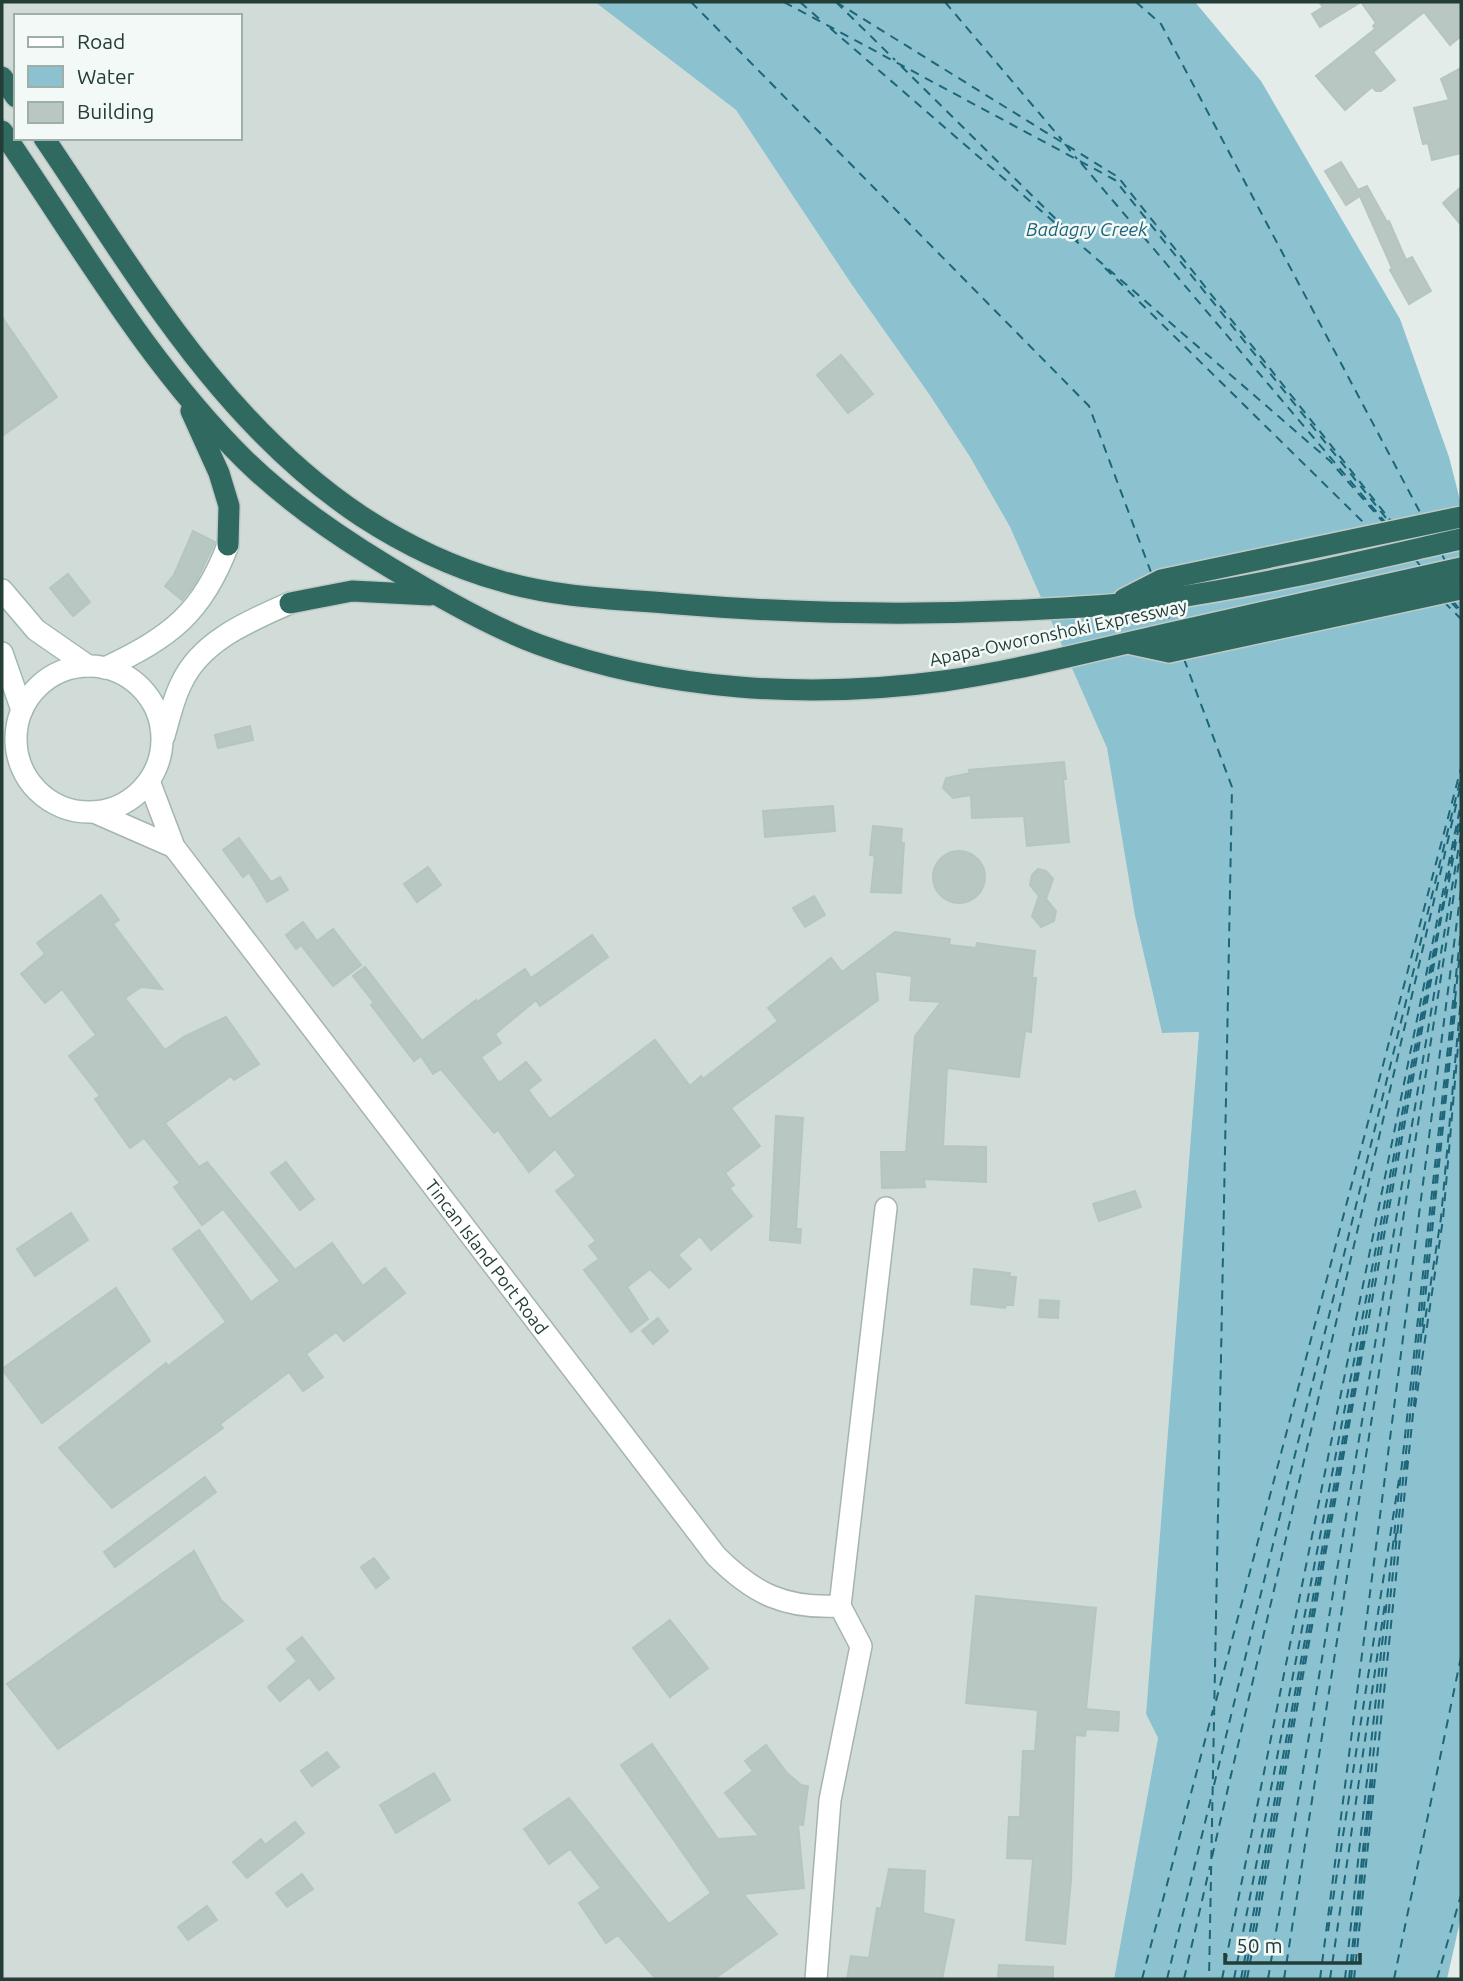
<svg xmlns="http://www.w3.org/2000/svg" width="1463" height="1981" viewBox="0 0 1463 1981" font-family="Ubuntu,sans-serif">
	<style>
		.built { fill: #d1dcd8; fill-rule: evenodd }
		.water { fill: #8cc2d0 }
		.lines { fill: none; stroke-linecap: round; stroke-linejoin: round }
		.ferry { stroke: #1d6579; stroke-width: 2; stroke-dasharray: 9 7; stroke-linecap: butt }
		.building { fill: #b8c7c2; stroke: #b5c6c0; stroke-width: 2 }
		.street-casing { stroke: #a6b4af; stroke-width: 24 }
		.secondary-casing { stroke: #a1b8b1; stroke-width: 24 }
		.highway-casing { stroke: #c1c9c7; stroke-width: 24 }
		.street { stroke: #fff; stroke-width: 21 }
		.secondary { stroke: #fff; stroke-width: 21 }
		.highway { stroke: #2f6960; stroke-width: 21 }
		.labels { text-anchor: middle; dominant-baseline: central; stroke-width: 5; stroke-linejoin: round; paint-order: stroke }
		.street-label { font-size: 18px; fill: #233d37; stroke: #f3f9f6 }
		.water-label { font-size: 19px; font-style: italic; fill: #1d6579; stroke: #f3f9f6 }
	</style>
	<rect width="100%" height="100%" fill="#e3ece8"/>
	<!-- built -->
	<path class="built" d="M2,2H595L736,110L852,285L929,394L970,457L1010,527L1107,748L1135,916L1162,1033L1199,1032L1146,1714L1158,1738L1114,1979H2ZM16,16H240V138H16Z"/>
	<!-- water -->
	<path class="water" d="M595,2H1195L1261,81L1400,319L1449,457L1461,504V1917L1447,1979H1114L1158,1738L1146,1714L1199,1032L1162,1033L1135,916L1107,748L1010,527L970,457L929,394L852,285L736,110Z"/>
	<g class="lines">
		<!-- ferry -->
		<g class="ferry">
			<path d="M691,2L1089,406L1152,575"/>
			<path d="M784,2L1115,180L1390,523"/>
			<path d="M800,2L823,22"/>
			<path d="M836,2L1118,177L1391,521"/>
			<path d="M836,2L895,60"/>
			<path d="M945,2L1062,140"/>
			<path d="M1136,2L1161,24L1422,516"/>
			<path d="M830,28L1330,461L1384,523"/>
			<path d="M901,66L1079,242"/>
			<path d="M1065,144L1077,159"/>
			<path d="M1081,163L1385,522"/>
			<path d="M1105,268L1368,527"/>
			<path d="M1441,552L1446,563"/>
			<path d="M1415,559L1422,568"/>
			<path d="M1453,601L1461,611"/>
			<path d="M1444,602L1461,619"/>
			<path d="M1451,602L1461,613"/>
			<path d="M1166,610L1171,624"/>
			<path d="M1184,659L1232,787L1209,1979"/>
			<path d="M1459,832L1461,818"/>
			<path d="M1446,898L1458,831"/>
			<path d="M1455,1000L1461,942"/>
			<path d="M1423,1333L1441,1218L1461,997"/>
			<path d="M1415,1407L1443,1219L1461,1012"/>
			<path d="M1406,1469L1407,1457"/>
			<path d="M1395,1542L1397,1527"/>
			<path d="M1216,1701L1461,768"/>
			<path d="M1214,1785L1461,777"/>
			<path d="M1212,1857L1461,784"/>
			<path d="M1328,1931L1400,1473"/>
			<path d="M1142,1979L1213,1710"/>
			<path d="M1167,1979L1212,1794"/>
			<path d="M1184,1979L1210,1866"/>
			<path d="M1222,1979L1461,803"/>
			<path d="M1234,1979L1461,810"/>
			<path d="M1241,1979L1445,898"/>
			<path d="M1244,1979L1364,1337"/>
			<path d="M1247,1979L1437,948"/>
			<path d="M1268,1979L1461,834"/>
			<path d="M1284,1979L1461,849"/>
			<path d="M1320,1979L1461,890"/>
			<path d="M1330,1979L1385,1603"/>
			<path d="M1345,1979L1461,930"/>
			<path d="M1349,1979L1455,1000"/>
			<path d="M1351,1979L1373,1775"/>
			<path d="M1354,1979L1456,1002"/>
			<path d="M1394,1979L1461,1657"/>
			<path d="M1437,1979L1461,1895"/>
		</g>
	</g>
	<!-- building -->
	<g class="building">
		<path d="M1319,2H1461V36L1450,45L1424,12L1373,52L1395,80L1381,91H1376L1372,87L1345,110L1316,76L1375,29L1373,26L1376,23L1361,2L1320,27L1312,14L1323,7Z"/>
		<path d="M1461,68V153L1432,160L1428,143L1423,144L1414,108L1449,100L1441,79Z"/>
		<path d="M1341,162L1358,190L1367,186L1387,222L1389,221L1406,260L1412,257L1431,291L1409,304L1390,270L1392,268L1360,196L1346,205L1325,171Z"/>
		<path d="M1461,187V225L1443,203Z"/>
		<path d="M2,317L57,397L2,436Z"/>
		<path d="M841,355L873,394L848,413L817,375Z"/>
		<path d="M193,531L215,542L196,582L182,600L165,586L174,575Z"/>
		<path d="M68,574L90,602L73,616L50,588Z"/>
		<path d="M250,726L253,740L218,748L215,735Z"/>
		<path d="M1064,762L1066,779H1063L1069,842L1027,846L1024,816L972,818L971,795L953,798L943,788L946,778L970,773L969,770Z"/>
		<path d="M833,806L835,831L765,837L763,811Z"/>
		<path d="M873,826L902,829L901,843H904L901,893L871,892L875,856L870,855Z"/>
		<path d="M239,838L271,882L280,877L288,890L267,902L249,872L243,877L223,850Z"/>
		<circle cx="959" cy="877" r="26"/>
		<path d="M428,867L441,885L417,902L404,884Z"/>
		<path d="M1038,869L1046,871L1053,879L1046,899L1056,911L1054,921L1041,927L1032,916L1039,896L1030,885L1032,875Z"/>
		<path d="M101,895L119,920L113,924L162,989L141,987L125,998L165,1050L185,1036L226,1017L259,1064L234,1080L231,1076L165,1123L199,1167L207,1162L295,1270L332,1243L363,1286L385,1268L405,1293L344,1341L336,1332L306,1354L323,1377L303,1391L289,1372L220,1424L223,1428L112,1508L59,1448L166,1363L168,1366L226,1322L173,1249L199,1230L251,1302L280,1281L223,1209L202,1225L174,1187L180,1183L144,1138L130,1148L95,1099L100,1096L69,1056L96,1035L62,989L45,1003L21,974L45,954L37,943Z"/>
		<path d="M814,896L825,915L805,927L793,908Z"/>
		<path d="M303,922L317,941L333,929L361,965L333,986L301,945L296,949L286,935Z"/>
		<path d="M895,932L950,939L949,945L976,948L977,943L1035,951L1032,978H1036L1031,1032L1025,1031L1019,1077L947,1068L943,1146L986,1147V1182L924,1179L925,1187L882,1188L881,1152H906L915,1036L941,1002L910,1000L912,976L875,971L878,1000L731,1108L760,1146L725,1173L734,1185L729,1188L752,1216L711,1250L700,1236L678,1255L691,1269L669,1288L650,1269L627,1287L648,1319L631,1332L584,1270L599,1259L589,1246L596,1241L556,1191L576,1176L555,1149L529,1172L498,1130L494,1133L441,1069L433,1074L421,1056L414,1061L371,1005L374,1003L353,976L365,967L422,1041L476,1000L477,1002L525,969L531,978L592,935L608,957L540,1006L536,1000L495,1034L501,1043L481,1057L499,1083L526,1062L541,1080L528,1090L550,1119L655,1040L690,1086L701,1076L703,1079L778,1021L768,1008L831,958L842,972Z"/>
		<path d="M776,1116L803,1118L796,1229H801L800,1243L770,1240Z"/>
		<path d="M286,1162L314,1199L300,1210L271,1173Z"/>
		<path d="M1135,1191L1141,1207L1099,1221L1093,1204Z"/>
		<path d="M71,1213L88,1240L35,1276L17,1249Z"/>
		<path d="M974,1269L1010,1273L1009,1277H1016L1013,1305H1006L1005,1308L971,1304Z"/>
		<path d="M116,1288L150,1341L42,1423L2,1369Z"/>
		<path d="M1040,1300L1059,1301L1058,1318L1039,1317Z"/>
		<path d="M658,1318L668,1331L653,1344L642,1331Z"/>
		<path d="M205,1477L216,1492L115,1567L104,1552Z"/>
		<path d="M194,1551L221,1600L243,1621L58,1749L7,1684Z"/>
		<path d="M374,1558L389,1578L376,1588L361,1567Z"/>
		<path d="M976,1596L1096,1608L1086,1709L1119,1712L1118,1731L1086,1729L1085,1736L1075,1735L1071,1880L1065,1944L1026,1940L1033,1859L1007,1858L1009,1817H1020L1023,1751H1035L1038,1710L966,1703Z"/>
		<path d="M670,1620L708,1668L670,1697L633,1648Z"/>
		<path d="M302,1637L334,1678L319,1690L309,1677L280,1701L268,1687L297,1661L287,1649Z"/>
		<path d="M652,1744L718,1839L759,1836L725,1793L753,1771L745,1761L766,1745L787,1773L801,1785L808,1786L803,1825L798,1824L804,1888L743,1894L777,1934L714,1979H656L618,1935L606,1943L579,1903L601,1888L570,1849L549,1864L524,1829L569,1798L669,1924L711,1893L621,1765Z"/>
		<path d="M327,1752L339,1767L312,1786L301,1771Z"/>
		<path d="M434,1773L450,1800L396,1833L380,1805Z"/>
		<path d="M295,1822L304,1833L247,1878L233,1862L261,1839L265,1845Z"/>
		<path d="M889,1869L925,1871L923,1913L954,1920L942,1979H847L851,1956L869,1958L877,1908L881,1909Z"/>
		<path d="M302,1874L313,1889L287,1907L276,1893Z"/>
		<path d="M207,1906L217,1920L188,1940L178,1927Z"/>
		<path d="M999,1965L1053,1967V1979H998Z"/>
	</g>
	<g class="lines">
		<!-- street casing -->
		<g class="street-casing">
			<g id="street">
				<path id="s1" d="M149,781L174,847L716,1556C754,1594 785,1609 840,1606"/>
				<path d="M94,812L174,847"/>
				<path d="M816,1979L830,1800L861,1646L840,1606L886,1208"/>
			</g>
		</g>
		<!-- secondary casing -->
		<g class="secondary-casing">
			<g id="secondary">
				<path d="M2,590L36,630L88,666"/>
				<path d="M2,653L22,710"/>
				<circle cx="89" cy="739" r="73"/>
				<path d="M105,668C170,637 202,614 228,545"/>
				<path d="M164,736C169,719 173,700 181,684C200,641 249,621 290,603"/>
			</g>
		</g>
		<!-- highway casing -->
		<g class="highway-casing">
			<g id="highway">
				<path d="M2,77L16,97"/>
				<path d="M2,131C79,243 147,363 245,460C295,509 357,549 418,584C457,607 497,629 540,645C667,691 810,699 944,681C1014,671 1084,653 1153,637C1256,614 1359,591 1461,568"/>
				<path d="M44,138C137,275 220,422 361,516C404,544 451,567 501,581C558,598 619,599 678,604C800,614 922,616 1044,609C1085,607 1126,605 1166,599C1265,585 1363,561 1461,539"/>
				<path d="M191,411L219,473L229,506L228,545"/>
				<path d="M1124,599L1161,580L1461,517"/>
				<path d="M290,603L352,591L430,595"/>
				<path d="M1132,644L1169,652L1461,589"/>
			</g>
		</g>
		<!-- street -->
		<use href="#street" class="street"/>
		<!-- secondary -->
		<use href="#secondary" class="secondary"/>
		<!-- highway -->
		<use href="#highway" class="highway"/>
	</g>
	<g class="labels">
		<!-- street labels -->
		<g class="street-label">
			<text transform="translate(1058 632) rotate(-12)">Apapa-Oworonshoki Expressway</text>
			<text stroke="none"><textPath href="#s1" startOffset="586">Tincan Island Port Road</textPath></text>
		</g>
		<!-- water labels -->
		<g class="water-label">
			<text x="1087" y="229">Badagry Creek</text>
		</g>
	</g>
	<!-- border -->
	<rect width="1463" height="1981" fill="none" stroke="#233d37" stroke-width="7"/>
	<!-- legend -->
	<rect x="14" y="14" width="228" height="126" fill="#f3f9f6" stroke="#a0aeaa" stroke-width="2"/>
	<rect x="28" y="37" width="35" height="10" fill="#ffffff" stroke="#a0aeaa" stroke-width="2"/>
	<text x="77" y="49" font-size="21" fill="#233d37">Road</text>
	<rect x="28" y="66" width="35" height="21" fill="#8cc2d0" stroke="#a0aeaa" stroke-width="2"/>
	<text x="77" y="84" font-size="21" fill="#233d37">Water</text>
	<rect x="28" y="102" width="35" height="21" fill="#b8c7c2" stroke="#a0aeaa" stroke-width="2"/>
	<text x="77" y="119" font-size="21" fill="#233d37">Building</text>
	<!-- scale -->
	<path d="M1225 1953v10h135v-10" fill="none" stroke="#233d37" stroke-width="3.5"/>
	<text x="1236" y="1953" font-size="21" fill="#233d37" stroke="#f3f9f6" stroke-width="5" paint-order="stroke">50 m</text>
</svg>
